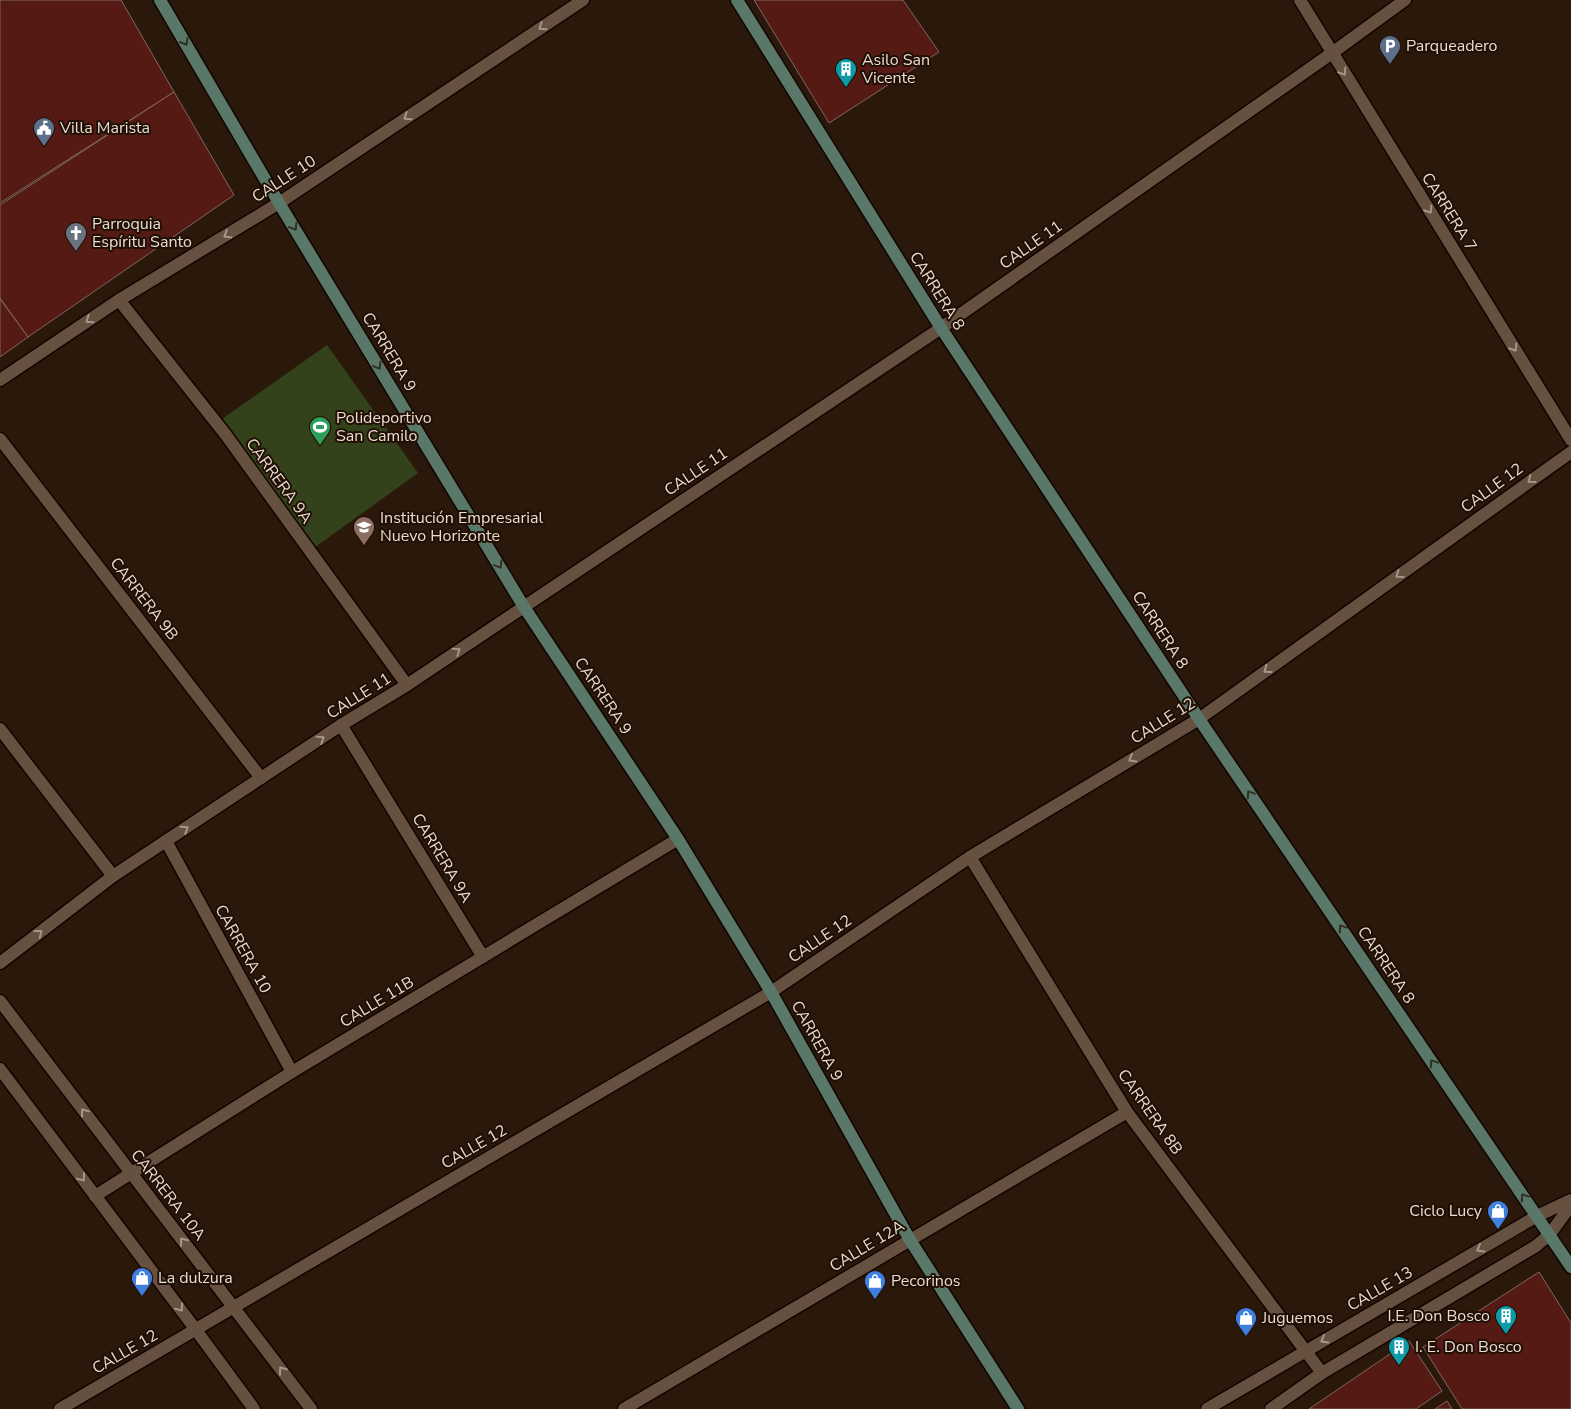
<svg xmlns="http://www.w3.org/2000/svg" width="1571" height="1409" viewBox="0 0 1571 1409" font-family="'Nunito Sans',sans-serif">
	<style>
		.green { fill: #33421b }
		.building { fill: #551a14; stroke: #826662 }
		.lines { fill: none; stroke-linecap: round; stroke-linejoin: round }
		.minor-casing { stroke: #120400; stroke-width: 15 }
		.secondary-casing { stroke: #120400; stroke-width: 15 }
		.minor { stroke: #665141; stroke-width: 12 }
		.secondary { stroke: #5a7869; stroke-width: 12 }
		.oneway { stroke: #a7968a }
		.oneway2 { stroke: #312e22 }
		.labels { text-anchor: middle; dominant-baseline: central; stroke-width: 4; stroke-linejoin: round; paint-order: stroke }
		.poi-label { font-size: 16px; fill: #e8dcd3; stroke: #200f03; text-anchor: start }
		.street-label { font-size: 16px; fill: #e8dcd3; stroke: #200f03 }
	</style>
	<rect width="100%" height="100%" fill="#2a190b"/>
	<!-- green -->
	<path class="green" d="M327,345L418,473L314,548L222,419Z"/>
	<!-- building -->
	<g class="building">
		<path d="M0,0H121L174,92L0,203Z"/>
		<path d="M754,0H903L939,52L829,123Z"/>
		<path d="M174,92L234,195L28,337L0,298V205Z"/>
		<path d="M0,299L28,337L0,357Z"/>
		<path d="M1539,1272L1571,1323V1409H1462L1423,1347Z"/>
		<path d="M1409,1341L1442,1391L1416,1409H1309Z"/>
		<path d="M1447,1401L1452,1409H1435Z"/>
	</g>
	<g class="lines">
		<!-- minor casing -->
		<g class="minor-casing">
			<g id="minor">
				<path d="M1300,0L1571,440"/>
				<path d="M119,300L226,435L407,685"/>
				<path d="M0,380L119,300L279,203L583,0"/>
				<path d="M0,439L261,778"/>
				<path d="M341,725L483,957"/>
				<path d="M0,729L113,876"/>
				<path d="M166,841L292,1072"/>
				<path d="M970,857L1127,1112L1322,1373"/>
				<path d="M0,963L113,876L341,725L407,685L941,328L1332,53L1405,0"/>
				<path d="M0,1001L311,1409"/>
				<path d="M0,1069L196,1330L254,1409"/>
				<path d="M95,1196L292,1072L678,839"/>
				<path d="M60,1409L771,992L970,857L1199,719L1571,452"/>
				<path d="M624,1409L1127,1112"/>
				<path d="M1207,1409L1537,1216L1571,1200"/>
				<path d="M1271,1409L1322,1373L1536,1246L1550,1234L1571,1205"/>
			</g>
		</g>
		<!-- secondary casing -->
		<g class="secondary-casing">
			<g id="secondary">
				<path d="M160,0L279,203L524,607L678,839L771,992L910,1240L1018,1409"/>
				<path d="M737,0L941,328L1199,719L1571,1267"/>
			</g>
		</g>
		<!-- minor -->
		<use href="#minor" class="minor"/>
		<!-- secondary -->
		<use href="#secondary" class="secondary"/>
	</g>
	<!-- one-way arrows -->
	<defs><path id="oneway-chevron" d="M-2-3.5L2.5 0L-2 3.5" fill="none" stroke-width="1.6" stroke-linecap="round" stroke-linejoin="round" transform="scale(1.25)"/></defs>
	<g class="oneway">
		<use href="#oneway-chevron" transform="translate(542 27) rotate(146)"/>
		<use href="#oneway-chevron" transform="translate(1343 72) rotate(58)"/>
		<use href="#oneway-chevron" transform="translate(407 117) rotate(146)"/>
		<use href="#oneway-chevron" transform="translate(1429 210) rotate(58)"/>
		<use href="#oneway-chevron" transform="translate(227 235) rotate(149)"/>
		<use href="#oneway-chevron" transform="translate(89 320) rotate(146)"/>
		<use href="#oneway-chevron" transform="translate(1514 348) rotate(58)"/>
		<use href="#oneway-chevron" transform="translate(1531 480) rotate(144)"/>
		<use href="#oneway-chevron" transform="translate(1399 575) rotate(144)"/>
		<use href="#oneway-chevron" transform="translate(457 651) rotate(-34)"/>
		<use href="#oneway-chevron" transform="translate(1267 670) rotate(144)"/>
		<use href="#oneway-chevron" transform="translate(321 739) rotate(-33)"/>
		<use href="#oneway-chevron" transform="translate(1132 759) rotate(149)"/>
		<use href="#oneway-chevron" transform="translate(185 829) rotate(-33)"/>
		<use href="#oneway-chevron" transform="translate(39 933) rotate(-38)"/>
		<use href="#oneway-chevron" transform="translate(84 1112) rotate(-127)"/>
		<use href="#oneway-chevron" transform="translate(82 1178) rotate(53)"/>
		<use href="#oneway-chevron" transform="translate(183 1241) rotate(-128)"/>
		<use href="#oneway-chevron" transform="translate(1480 1249) rotate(150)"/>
		<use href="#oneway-chevron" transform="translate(180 1308) rotate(53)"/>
		<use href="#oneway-chevron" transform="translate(1324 1340) rotate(150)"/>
		<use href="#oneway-chevron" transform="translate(282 1370) rotate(-127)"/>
	</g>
	<g class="oneway2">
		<use href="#oneway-chevron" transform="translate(185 42) rotate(60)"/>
		<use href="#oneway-chevron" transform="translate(294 227) rotate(59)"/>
		<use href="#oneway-chevron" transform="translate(378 366) rotate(59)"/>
		<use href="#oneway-chevron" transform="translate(499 565) rotate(59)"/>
		<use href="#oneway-chevron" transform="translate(1250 794) rotate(-124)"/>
		<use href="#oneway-chevron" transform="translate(1342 928) rotate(-124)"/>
		<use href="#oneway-chevron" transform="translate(1433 1063) rotate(-124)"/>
		<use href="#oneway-chevron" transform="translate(1524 1197) rotate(-124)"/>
	</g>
	<!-- icons -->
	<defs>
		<g id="parking-pin" transform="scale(1.125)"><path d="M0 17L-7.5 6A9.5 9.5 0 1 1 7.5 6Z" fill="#5c6f8a" stroke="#200f03"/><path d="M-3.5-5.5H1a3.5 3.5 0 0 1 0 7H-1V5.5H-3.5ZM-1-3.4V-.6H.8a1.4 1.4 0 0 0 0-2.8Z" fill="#fff"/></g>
		<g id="building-pin" transform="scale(1.125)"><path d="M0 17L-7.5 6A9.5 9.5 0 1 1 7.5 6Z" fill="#0f9aa8" stroke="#200f03"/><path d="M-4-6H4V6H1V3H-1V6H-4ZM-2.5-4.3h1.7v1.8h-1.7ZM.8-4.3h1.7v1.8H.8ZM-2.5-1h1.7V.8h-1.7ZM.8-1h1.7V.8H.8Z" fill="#fff"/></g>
		<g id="civic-pin" transform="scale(1.125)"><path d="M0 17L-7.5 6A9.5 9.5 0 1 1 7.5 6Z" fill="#5c6f8a" stroke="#200f03"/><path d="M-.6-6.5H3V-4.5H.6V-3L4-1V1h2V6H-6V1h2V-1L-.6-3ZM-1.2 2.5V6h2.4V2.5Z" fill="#fff"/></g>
		<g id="church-pin" transform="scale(1.125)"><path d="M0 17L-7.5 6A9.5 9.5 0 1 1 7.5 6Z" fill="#6b7280" stroke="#200f03"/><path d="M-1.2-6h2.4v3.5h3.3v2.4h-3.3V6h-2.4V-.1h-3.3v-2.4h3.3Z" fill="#fff"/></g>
		<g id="stadium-pin" transform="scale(1.125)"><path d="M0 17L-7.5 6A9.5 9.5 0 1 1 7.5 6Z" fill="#2e9e5b" stroke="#200f03"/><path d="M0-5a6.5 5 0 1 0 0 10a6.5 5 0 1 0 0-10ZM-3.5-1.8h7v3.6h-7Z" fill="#fff"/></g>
		<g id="school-pin" transform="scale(1.125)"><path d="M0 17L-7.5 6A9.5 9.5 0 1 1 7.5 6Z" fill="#8d6e63" stroke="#200f03"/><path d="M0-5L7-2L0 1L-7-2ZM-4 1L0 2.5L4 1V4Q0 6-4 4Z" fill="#fff"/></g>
		<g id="shop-pin" transform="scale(1.125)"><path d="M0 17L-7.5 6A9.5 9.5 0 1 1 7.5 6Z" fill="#3f7fe0" stroke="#200f03"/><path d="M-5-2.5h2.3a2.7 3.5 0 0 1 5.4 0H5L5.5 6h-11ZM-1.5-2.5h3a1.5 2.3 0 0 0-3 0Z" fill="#fff"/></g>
	</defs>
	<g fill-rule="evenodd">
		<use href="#parking-pin" x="1390" y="46"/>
		<use href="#building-pin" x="846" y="69"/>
		<use href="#civic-pin" x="44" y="128"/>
		<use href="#church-pin" x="76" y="233"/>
		<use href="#stadium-pin" x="320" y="427"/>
		<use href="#school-pin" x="364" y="527"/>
		<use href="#shop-pin" x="1498" y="1211"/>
		<use href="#shop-pin" x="142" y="1278"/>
		<use href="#shop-pin" x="875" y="1281"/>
		<use href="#building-pin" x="1506" y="1316"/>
		<use href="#shop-pin" x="1246" y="1318"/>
		<use href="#building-pin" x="1399" y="1347"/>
	</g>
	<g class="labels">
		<!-- poi labels -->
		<g class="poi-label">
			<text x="1406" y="46">Parqueadero</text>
			<text x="862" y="60">Asilo San<tspan x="862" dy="18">Vicente</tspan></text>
			<text x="60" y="128">Villa Marista</text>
			<text x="92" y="224">Parroquia<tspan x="92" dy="18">Espíritu Santo</tspan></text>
			<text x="336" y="418">Polideportivo<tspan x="336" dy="18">San Camilo</tspan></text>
			<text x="380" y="518">Institución Empresarial<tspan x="380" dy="18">Nuevo Horizonte</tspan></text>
			<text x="1482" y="1211" text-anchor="end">Ciclo Lucy</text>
			<text x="158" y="1278">La dulzura</text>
			<text x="891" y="1281">Pecorinos</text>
			<text x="1490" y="1316" text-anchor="end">I.E. Don Bosco</text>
			<text x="1262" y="1318">Juguemos</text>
			<text x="1415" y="1347">I. E. Don Bosco</text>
		</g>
		<!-- street labels -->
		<g class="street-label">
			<text transform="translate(284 179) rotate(-33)">CALLE 10</text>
			<text transform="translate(1449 212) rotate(58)">CARRERA 7</text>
			<text transform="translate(1031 245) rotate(-35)">CALLE 11</text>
			<text transform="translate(937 291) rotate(58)">CARRERA 8</text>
			<text transform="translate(389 352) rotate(59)">CARRERA 9</text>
			<text transform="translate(696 472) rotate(-34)">CALLE 11</text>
			<text transform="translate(279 481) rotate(54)">CARRERA 9A</text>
			<text transform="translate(1492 488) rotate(-36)">CALLE 12</text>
			<text transform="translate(144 599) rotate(52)">CARRERA 9B</text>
			<text transform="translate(1160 630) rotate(57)">CARRERA 8</text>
			<text transform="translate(359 696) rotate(-32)">CALLE 11</text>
			<text transform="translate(603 696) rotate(56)">CARRERA 9</text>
			<text transform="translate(1163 721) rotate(-32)">CALLE 12</text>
			<text transform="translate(442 858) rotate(59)">CARRERA 9A</text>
			<text transform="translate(820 939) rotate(-34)">CALLE 12</text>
			<text transform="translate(243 949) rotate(61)">CARRERA 10</text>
			<text transform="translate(1386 965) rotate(56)">CARRERA 8</text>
			<text transform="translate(377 1002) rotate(-31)">CALLE 11B</text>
			<text transform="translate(817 1041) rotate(61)">CARRERA 9</text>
			<text transform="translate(1150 1112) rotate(55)">CARRERA 8B</text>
			<text transform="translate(474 1147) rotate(-30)">CALLE 12</text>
			<text transform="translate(168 1195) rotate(52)">CARRERA 10A</text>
			<text transform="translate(867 1246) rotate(-31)">CALLE 12A</text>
			<text transform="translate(1380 1289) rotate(-30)">CALLE 13</text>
			<text transform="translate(125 1352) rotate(-30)">CALLE 12</text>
		</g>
	</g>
</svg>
